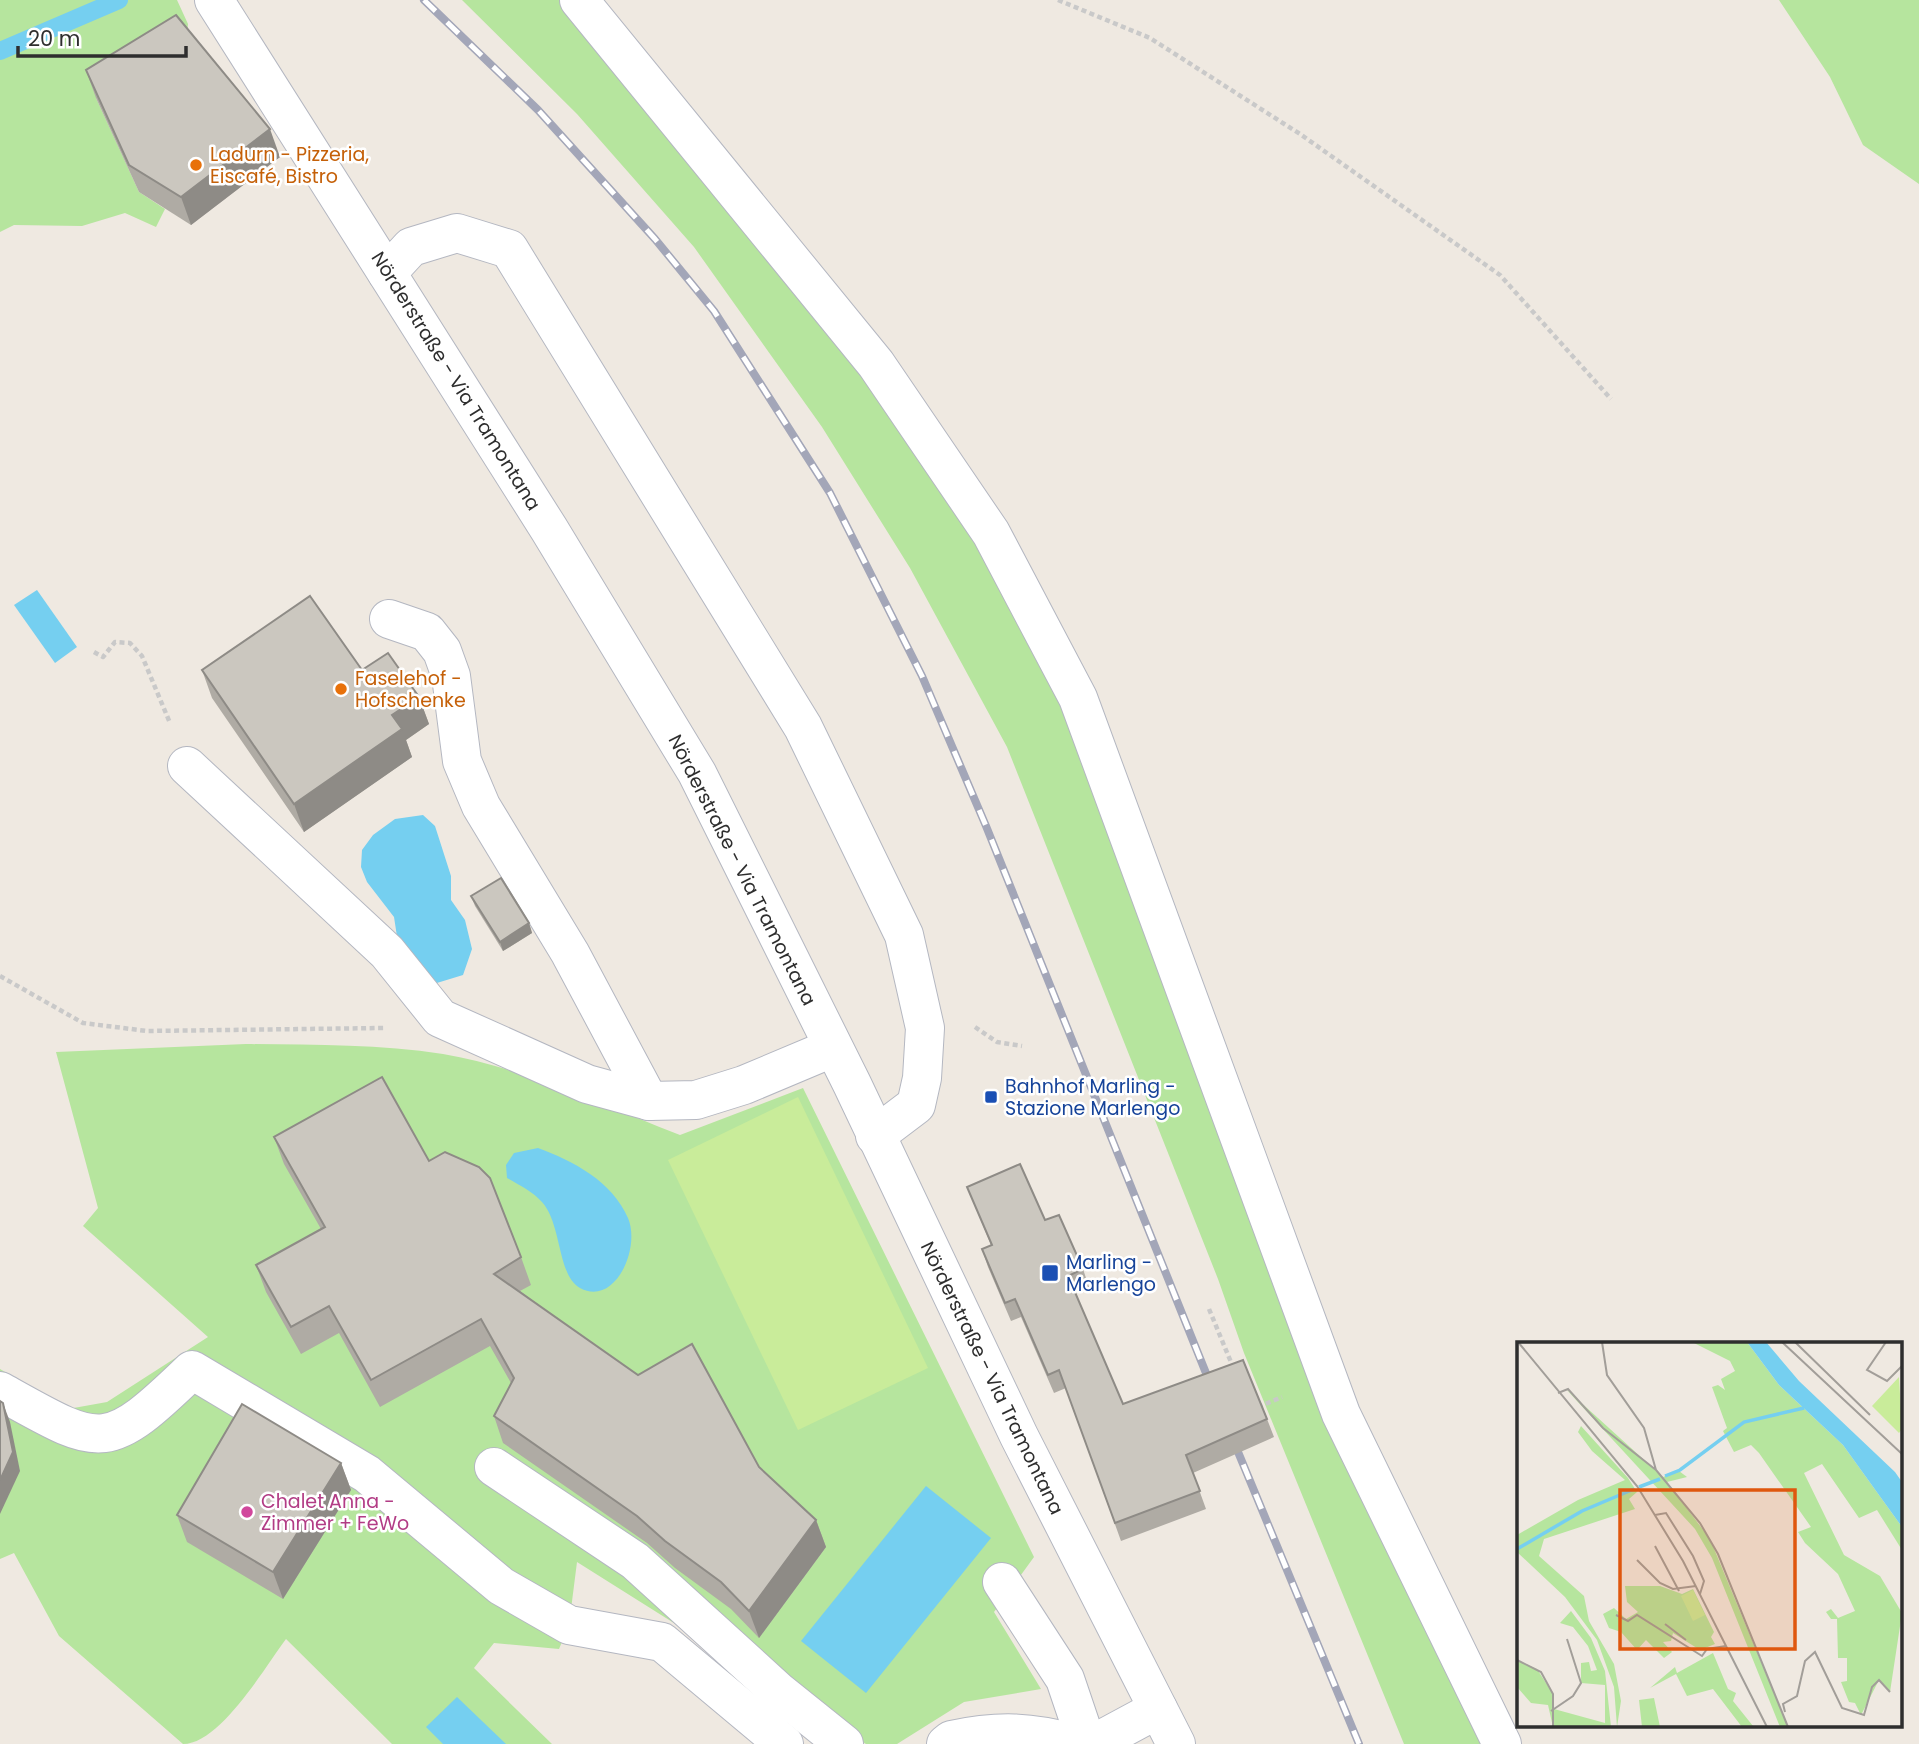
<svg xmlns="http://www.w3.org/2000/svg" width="1919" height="1744" viewBox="0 0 1919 1744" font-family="Poppins,sans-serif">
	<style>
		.green { fill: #b6e59e }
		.pitch { fill: #c9ec9a }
		.water { fill: #75cff0 }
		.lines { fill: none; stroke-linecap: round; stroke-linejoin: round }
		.stream { stroke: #75cff0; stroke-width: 18 }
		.minor-casing { stroke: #b4b7c1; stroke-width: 40 }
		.path { stroke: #c9c9c9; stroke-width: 4.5; stroke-dasharray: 5 3.5; stroke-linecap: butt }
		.minor { stroke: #fff; stroke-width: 38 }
		.rail-casing { stroke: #a3a6b8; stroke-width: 8 }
		.rail { stroke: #fff; stroke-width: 5; stroke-dasharray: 16; stroke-linecap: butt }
		.wall { fill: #afaba4 }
		.shaded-wall { fill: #8e8b86 }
		.building { fill: #cbc7bf; stroke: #8e8b86; stroke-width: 2 }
		.food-dot { fill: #e8710a; stroke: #fff; stroke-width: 2.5 }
		.transit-dot { fill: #1a4fb4; stroke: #fff; stroke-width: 2.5 }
		.hotel-dot { fill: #d1479c; stroke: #fff; stroke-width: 2.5 }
		.labels { text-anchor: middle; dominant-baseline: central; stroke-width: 5; stroke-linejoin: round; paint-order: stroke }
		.food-label { font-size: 19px; fill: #c56008; stroke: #fff; text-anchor: start }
		.street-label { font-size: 19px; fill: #2e2e2e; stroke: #fff }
		.transit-label { font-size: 19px; fill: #164399; stroke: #fff; text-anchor: start }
		.hotel-label { font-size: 19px; fill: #b23c85; stroke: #fff; text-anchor: start }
		.inset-river { fill: none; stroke: #75cff0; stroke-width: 3.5 }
		.inset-road { fill: none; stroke: #a29e99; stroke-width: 2 }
		.view { fill: #df570e; fill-opacity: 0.15; stroke: #df570e; stroke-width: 3.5 }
		.inset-edge { fill: none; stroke: #2e2e2e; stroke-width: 3.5 }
	</style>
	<rect width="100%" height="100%" fill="#efe9e1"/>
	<!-- green -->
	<g class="green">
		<path d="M0,0H177L188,24L186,43L96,98L139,192L165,209L156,227L125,213L82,226L14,225L0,232Z"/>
		<path d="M462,0H579L876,364L1078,698L1329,1379L1502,1744H1404L1244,1353L1218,1279L1007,747L910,568L822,427L694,247L577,114Z"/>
		<path d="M1779,0H1919V184L1863,145L1830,77Z"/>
		<path d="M246,1044C311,1045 379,1044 443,1054C524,1068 603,1105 680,1135L803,1088L1034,1557L994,1612L1041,1689L964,1702L897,1744H866L577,1562L569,1625L559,1649L494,1643L474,1668L552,1744H392L286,1639C265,1667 220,1744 183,1744L59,1636L14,1553L0,1559V1369L68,1409L107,1402L208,1337L83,1226L98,1208L56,1052Z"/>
	</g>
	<!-- pitch -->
	<path class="pitch" d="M798,1097L928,1368L798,1430L668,1160Z"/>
	<!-- water -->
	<g class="water">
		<path d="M37,590L77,647L55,663L14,605Z"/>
		<path d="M423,815L435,826L451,876V900L465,920L472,949L463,975L427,986L398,943L394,917L367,882L361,867L362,850L373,835L395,819Z"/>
		<path d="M538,1148C573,1161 612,1181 628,1218C641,1248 615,1307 580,1288C557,1275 562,1224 542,1202C533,1192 519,1185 507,1178L506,1165L514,1153Z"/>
		<path d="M926,1486L991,1538L866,1693L801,1641Z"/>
		<path d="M457,1697L506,1744H443L426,1727Z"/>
	</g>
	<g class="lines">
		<!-- stream -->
		<path class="stream" d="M0,51L119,0"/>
		<!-- minor casing -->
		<g class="minor-casing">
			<g id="minor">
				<path d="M214,0L549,529L697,773L852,1084L1019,1436L1176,1744"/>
				<path d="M579,0L876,364L991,533L1078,698L1341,1414L1502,1744"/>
				<path d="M387,273L411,247L457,233L509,249L803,727L904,935L925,1028L922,1078L916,1105L875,1136"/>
				<path d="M389,619L427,632L442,651L451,676L462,761L481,806L570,953L649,1101"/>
				<path d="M187,766L387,952L440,1018L587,1084L649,1101L696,1100L744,1085L832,1048"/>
				<path d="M0,1391C102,1448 105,1454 192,1370L367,1474L501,1586L569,1625L662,1642L784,1744"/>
				<path d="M494,1467L635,1561L778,1691L844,1744"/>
				<path d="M1002,1582L1065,1679L1087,1744"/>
				<path d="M946,1744L951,1740C998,1730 1030,1731 1077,1744"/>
				<path d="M1093,1744L1158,1709"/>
			</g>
		</g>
		<!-- path -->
		<g class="path">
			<path d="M1058,0L1150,38L1300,134L1500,275L1611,399"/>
			<path d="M94,652L103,657L115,642L130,643L142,656L170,723"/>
			<path d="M0,976L83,1023L147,1031L384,1028"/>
			<path d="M975,1027L997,1042L1022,1046"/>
			<path d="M1209,1309L1233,1367"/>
			<path d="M1258,1407L1282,1397"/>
		</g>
		<!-- minor -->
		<use href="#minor" class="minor"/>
		<!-- rail casing -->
		<g class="rail-casing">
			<g id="rail">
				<path d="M424,0L538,110L655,239L714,311L830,493L922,676L986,826L1214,1393"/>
				<path d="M1231,1435L1359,1744"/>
			</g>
		</g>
		<!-- rail -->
		<use href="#rail" class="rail"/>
	</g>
	<!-- wall -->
	<g class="wall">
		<path d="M86,70L280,157L191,225L139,192L96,98Z"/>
		<path d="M202,670L419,697L429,724L406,740L412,757L304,832L212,698Z"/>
		<path d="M471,896L529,923L532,933L503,951L475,906Z"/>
		<path d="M274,1137L429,1161L521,1257L531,1285L520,1291L759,1467L816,1520L826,1547L759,1638L731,1609L675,1568L647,1543L503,1443L494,1416L511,1383L490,1346L380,1407L339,1333L301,1354L266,1292L256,1265L321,1229L284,1164Z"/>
		<path d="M967,1187L1045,1220L1083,1269L1089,1287L1075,1293L1123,1404L1267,1419L1274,1437L1193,1473L1206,1509L1121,1541L1066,1388L1054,1393L1021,1317L1011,1321L988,1267L982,1249L991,1245Z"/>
		<path d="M341,1463L351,1490L283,1599L187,1542L177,1515Z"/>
	</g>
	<!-- shaded-wall -->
	<g class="shaded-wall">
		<path d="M270,129L280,157L191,225L181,197Z"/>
		<path d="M419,697L429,724L406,740L412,757L304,832L294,804L392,715Z"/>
		<path d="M529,923L532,933L503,951L500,942Z"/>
		<path d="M3,1403L10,1422L20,1471L0,1514V1480Z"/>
		<path d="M341,1463L351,1490L283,1599L273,1572Z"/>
		<path d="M816,1520L826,1547L759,1638L749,1611Z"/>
	</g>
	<!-- building -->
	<g class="building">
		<path d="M176,15L270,129L181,197L129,165L86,70Z"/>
		<path d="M310,596L362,670L388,653L419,697L392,715L402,729L294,804L202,670Z"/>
		<path d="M501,878L529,923L500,942L471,896Z"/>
		<path d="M382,1077L429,1161L445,1152L479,1167L490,1178L521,1257L494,1274L638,1375L692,1344L759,1467L816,1520L749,1611L721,1582L665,1541L637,1516L494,1416L514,1378L481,1319L371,1380L329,1306L291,1327L256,1265L325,1227L274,1137Z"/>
		<path d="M1020,1164L1045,1220L1059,1215L1083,1269L1068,1276L1123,1404L1243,1360L1267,1419L1186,1455L1200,1491L1115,1523L1059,1370L1048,1375L1015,1299L1005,1303L982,1249L992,1245L967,1187Z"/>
		<path d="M0,1401L3,1403L13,1452L0,1480Z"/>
		<path d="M242,1404L341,1463L273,1572L177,1515Z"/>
	</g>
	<!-- markers -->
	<g class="food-dot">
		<circle cx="196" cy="165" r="7"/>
		<circle cx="341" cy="689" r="7"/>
	</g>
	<g class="transit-dot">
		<rect x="984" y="1090" width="14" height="14" rx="3.5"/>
		<rect x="1041" y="1264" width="18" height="18" rx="3.5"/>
	</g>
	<circle class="hotel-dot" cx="247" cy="1512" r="7"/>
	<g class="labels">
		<!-- food labels -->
		<g class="food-label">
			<text x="210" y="154">Ladurn - Pizzeria,<tspan x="210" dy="22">Eiscafé, Bistro</tspan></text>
			<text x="355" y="678">Faselehof -<tspan x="355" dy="22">Hofschenke</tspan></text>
		</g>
		<!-- street labels -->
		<g class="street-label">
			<text transform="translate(456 381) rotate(58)">Nörderstraße - Via Tramontana</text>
			<text transform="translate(742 870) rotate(63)">Nörderstraße - Via Tramontana</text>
			<text transform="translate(992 1378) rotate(64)">Nörderstraße - Via Tramontana</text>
		</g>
		<!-- transit labels -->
		<g class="transit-label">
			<text x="1005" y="1086">Bahnhof Marling -<tspan x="1005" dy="22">Stazione Marlengo</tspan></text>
			<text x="1066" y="1262">Marling -<tspan x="1066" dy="22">Marlengo</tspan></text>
		</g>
		<!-- hotel labels -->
		<g class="hotel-label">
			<text x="261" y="1501">Chalet Anna -<tspan x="261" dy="22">Zimmer + FeWo</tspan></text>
		</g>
	</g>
	<!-- overview -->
	<g transform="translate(1517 1342)">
		<rect width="385" height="385" fill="#efe9e1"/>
		<path d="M175,0H230L262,43L326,103L385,185V208L360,168L342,176L305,122L287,131L327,213L363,234L385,271L373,350L362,338L344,373L338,361L332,360L324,340L330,339V316H321L320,277H314L309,270L314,267L321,276L338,269L321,232L288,201L281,190L294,185L242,111L234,103L217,110L206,89L210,86L195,45L201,43L208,48L204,37L218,29L213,19ZM49,47L146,135L162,129L170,135L150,140L193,197L271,385H263L195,216L178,187ZM64,84L111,136L120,150L112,157L118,167L27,197L22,214L67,254L72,279L97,322L104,359L100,385L97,345L80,298L48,255L0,210V193L61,158L108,138L75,109L61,90ZM108,244H143L165,252L176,247L197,290L194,295L198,302L183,308L156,291L154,299L146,300L155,310L147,316L129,298L120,308L104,290L92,286L86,272L97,266L109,277L121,270L110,260ZM54,269L74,296L88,329L94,385H36L31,363L14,361L0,345V318L20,327L36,352L37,367L88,381V343L64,341V321L72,320L74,329L80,328L71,304L56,285L43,281ZM196,311L211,347L219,351L216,359L236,384L225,385L196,347L170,354L159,332L133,346L158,325L160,331ZM137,356L143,385H125L122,358Z" fill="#b6e59e"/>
		<path d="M382,35L385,87L382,91L355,64ZM176,248L188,273L176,279L164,254Z" fill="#c9ec9a"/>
		<path d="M230,0H249L282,39L378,130L385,140V185L326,103L262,43Z" fill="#75cff0"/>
		<path class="inset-river" d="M148,134L163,128L227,80L287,66M122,145L143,137M0,207L65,169L117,147"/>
		<path class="inset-road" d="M1,0L120,144L166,219L250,385M85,0L90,33L127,86L139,128L183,181L201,212L271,385M265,0L385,112M278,0L353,73M369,0L350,28L370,39L385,24M41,51L51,47L86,86L139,128M138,173L149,171L176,214L187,239L183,252M138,204L162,249M120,218L143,241L156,247L179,244M99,273L111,279L120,273L185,314L190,307L209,304M148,282L169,298M0,318L24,330L36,352V385M34,369L56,354L64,341L50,297M268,370L266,362L280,354L288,319L298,310L325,366L347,373L355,345L362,338L373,350"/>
		<path class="view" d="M103,148H278V307H103Z"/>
		<rect width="385" height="385" class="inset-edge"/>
	</g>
	<!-- scale -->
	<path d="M18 46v10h168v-10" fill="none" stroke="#2e2e2e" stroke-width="3.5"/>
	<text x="28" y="46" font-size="21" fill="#2e2e2e" stroke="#ffffff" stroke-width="5" paint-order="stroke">20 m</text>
</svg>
